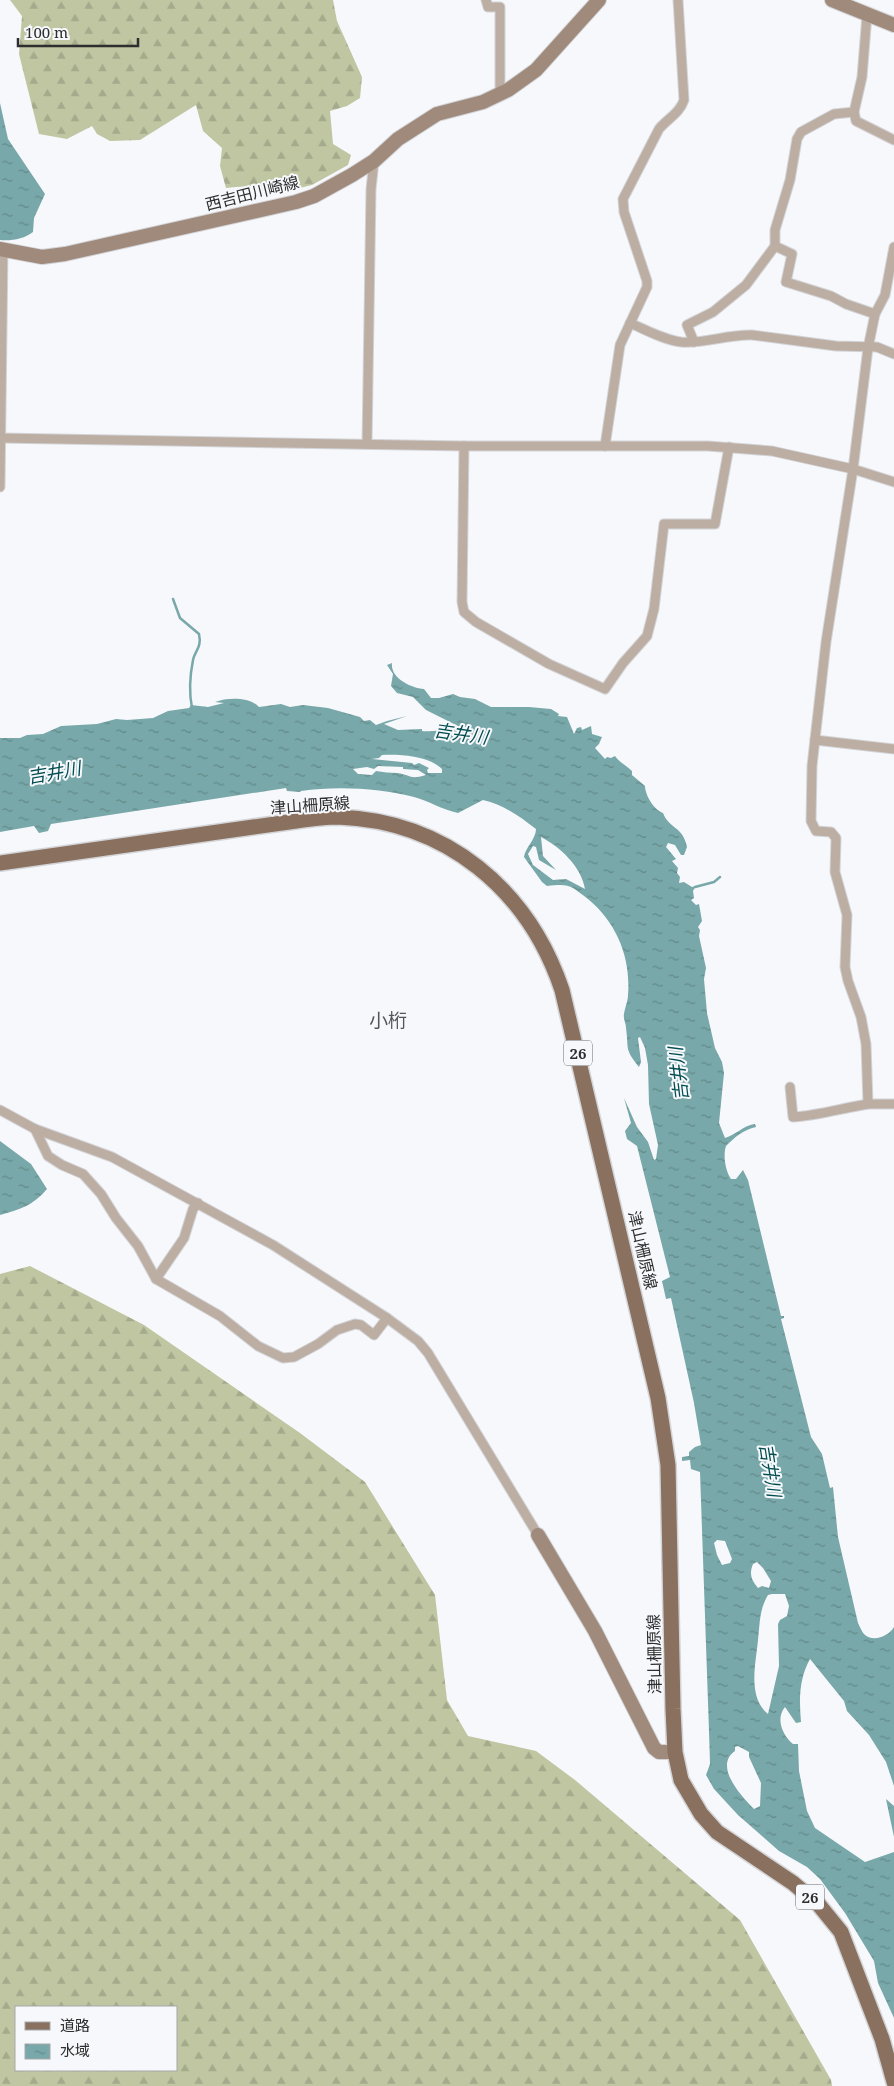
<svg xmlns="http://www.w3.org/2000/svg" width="894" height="2086" viewBox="0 0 894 2086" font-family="'Noto Serif','Noto Sans JP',serif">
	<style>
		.forest { fill: url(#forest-firs); fill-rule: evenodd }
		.water { fill: url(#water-ripples); fill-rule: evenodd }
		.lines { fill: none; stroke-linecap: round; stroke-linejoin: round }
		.stream { stroke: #78a8a9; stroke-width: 2.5 }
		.street-casing { stroke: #d3d4d7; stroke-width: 11 }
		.secondary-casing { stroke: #d3d4d7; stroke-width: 16 }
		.primary-casing { stroke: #d3d4d7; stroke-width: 18 }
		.street { stroke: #bdaea3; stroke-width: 9 }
		.secondary { stroke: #9f8a7b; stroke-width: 14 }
		.primary { stroke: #8a705e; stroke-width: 15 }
		.labels { text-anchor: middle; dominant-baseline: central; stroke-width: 4; stroke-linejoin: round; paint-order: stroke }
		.shield { fill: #f7f8fc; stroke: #6a6b6c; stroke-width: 1 }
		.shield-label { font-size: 15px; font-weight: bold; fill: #2e2e2f }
		.street-label { font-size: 16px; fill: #2e2e2f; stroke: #f7f8fc }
		.water-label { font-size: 18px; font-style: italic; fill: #034e51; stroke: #f7f8fc }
		.quarter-label { font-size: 19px; fill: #545558; stroke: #f7f8fc }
	</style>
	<defs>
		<pattern id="forest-firs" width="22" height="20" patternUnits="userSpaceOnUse" patternTransform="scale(1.25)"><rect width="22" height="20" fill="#bfc6a1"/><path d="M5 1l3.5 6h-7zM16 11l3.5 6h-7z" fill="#a4aa8b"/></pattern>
		<pattern id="water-ripples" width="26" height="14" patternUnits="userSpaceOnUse" patternTransform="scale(1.25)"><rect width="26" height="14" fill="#78a8a9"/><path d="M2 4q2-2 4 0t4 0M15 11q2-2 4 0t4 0" fill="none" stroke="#63898a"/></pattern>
	</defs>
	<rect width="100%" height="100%" fill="#f7f8fc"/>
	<!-- forest -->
	<g class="forest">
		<path d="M10,0H333L337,21L362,77L360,98L347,106L330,111L333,144L351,155L348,165L312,185L271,195C257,184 243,186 226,188L220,166L222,148L203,131L196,105L140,140L110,141L97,134L92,126L67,139L39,134L19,54L22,16Z"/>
		<path d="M30,1266L144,1325L300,1433L365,1482L435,1595L447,1700L468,1736L536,1751L575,1780L740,1920L831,2080L832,2086H0V1274ZM176,2007V2070H16V2007Z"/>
	</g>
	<!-- water -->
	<g class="water">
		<path d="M0,103L8,139L45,194L34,218L33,232C24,239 12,241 0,240Z"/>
		<path d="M392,663C390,678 411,688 424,689L431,698H439L453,694L460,697L475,699L491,707H529L551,709L559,714L558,716L567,717L574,734L577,728L581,727L582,730L591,726L592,734L602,737L599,744L595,748L605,759L607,757L611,758L615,756C619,762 627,766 632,771V775L645,786C645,795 654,810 663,813C669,829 683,826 687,847L684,855H681L675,845L668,843L666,847L676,859L672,861L678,868L677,873L680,877L679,883L684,882L692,887L696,886L693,891L694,898L691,900L696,905L699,904L702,921L698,927L700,930L699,936L706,968L704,979L707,1013L715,1048L722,1062L724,1073L719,1123L725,1138C736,1135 742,1126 755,1124L756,1127C743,1130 735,1137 726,1146C723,1155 725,1170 731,1179H736L743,1170L748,1180L781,1316H784V1318L781,1319L811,1437L822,1454L830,1488L833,1487L838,1537L858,1623C860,1627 862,1632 864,1634C873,1643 889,1636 894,1627V1786L886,1762L869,1735L847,1711L844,1701L810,1659C799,1679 799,1699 801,1722L796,1723L785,1707C775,1719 783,1736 793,1744H798L799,1771L807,1811L815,1828L865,1862L894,1852V2018L878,1983L874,1961L845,1913L820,1879L807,1867L779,1851L738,1815L714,1789L706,1775L710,1764L709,1731L700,1472L691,1469L690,1460L682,1461V1457L689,1456V1452L695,1447L701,1445L694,1403L671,1298L666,1299L662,1281L670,1277L637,1146L627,1139L625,1131L631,1123L624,1098L637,1127L648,1142L654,1160L656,1159L658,1145L649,1104L648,1065L645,1048L640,1037L638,1038L641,1062L639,1067C624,1048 629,1050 626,1028C626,1023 623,1019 624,1014C625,1007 628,1001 628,995C631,958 617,923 588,899C571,886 570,883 547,886L542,882L524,857C525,848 536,839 536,829C519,816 504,805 483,800L458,813C443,810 429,801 414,797C380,788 336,786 301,791L300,792L287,791L286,788L51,824L48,831L39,833L34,826L0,832V738H20L27,735L43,734L61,726L97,724L116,719L127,720L153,718L168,711L189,708L191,705L208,707L224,703L215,702C228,697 250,697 259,707L281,704L290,707L303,705L328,708L360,717L364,721L370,720L376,725L387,721L407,716L384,724L398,730L422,729V731C425,732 454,730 457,728L458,726L426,710L413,697L397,693L391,686L393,674L387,665ZM382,755C401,754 429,756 442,769V773H428L427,770L429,768L419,763L414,765L412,763L372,759L379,758ZM378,766L403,767V769L418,770L426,775C409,780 412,775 397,773C390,773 383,772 376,771L372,775L358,774L353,769L367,767L374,769ZM541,837C560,847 581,866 585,889L566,879L553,880L533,865L528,854L533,846L536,847L539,860L556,870L543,856ZM717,1540L725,1541L732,1559L730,1563L722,1565L717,1555L714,1543ZM757,1562L763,1568L771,1581L769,1588L762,1586L758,1588C751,1580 749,1574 753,1564ZM772,1594H785L789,1606L787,1616L780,1620L778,1624L779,1666L768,1714C747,1697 756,1663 758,1640C760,1624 759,1610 768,1595ZM738,1746L749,1752V1757L761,1783L760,1806L754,1809C742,1797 713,1766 735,1751V1747Z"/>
		<path d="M0,1141L31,1164L47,1189C34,1205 19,1210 0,1215Z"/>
		<path d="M886,1799L894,1806V1837Z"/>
	</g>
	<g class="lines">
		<!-- stream -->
		<g class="stream">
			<path d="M173,599L180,618L199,634C202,648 195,650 193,660C190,675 189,693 192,708"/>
			<path d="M695,887L714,882L720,877"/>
		</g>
		<!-- street casing -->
		<g class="street-casing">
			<g id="street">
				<path d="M486,0L488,7H500V95"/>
				<path d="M867,15L862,77L854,112L856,121L894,140"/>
				<path d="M775,246L792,254L786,282L831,296L846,304L875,314"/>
				<path d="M894,247L885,295L875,314L868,348L853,469L826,642L812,766L811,821L816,831L831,832L836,838L835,872L847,915L845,967L848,981L861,1017L866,1044L868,1104H894"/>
				<path d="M630,323C646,330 664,340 681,342C705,344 728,334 752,335L836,346L877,347L894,354"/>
				<path d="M694,342L687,325L713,312L746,285L775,246V230L790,180L797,139L801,132L834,114L854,112"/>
				<path d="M0,438L464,446H708L772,451L853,469L894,482"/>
				<path d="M367,444L371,189L374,161"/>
				<path d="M464,446L462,602L464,612L476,622L549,664L605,689L623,663L647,636L654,609L664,524H715L729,447"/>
				<path d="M605,446L620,345L647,287V281L624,212L623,199L659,129C667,119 680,113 684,100L678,0"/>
				<path d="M0,487L3,250"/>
				<path d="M815,740L894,749"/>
				<path d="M790,1087L793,1117C818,1116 842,1108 868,1104"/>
				<path d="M0,1110L35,1129L112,1157L273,1245L387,1318L418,1341L428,1353L538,1535"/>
				<path d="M35,1129L48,1156L62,1165L83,1174L101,1194L116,1218L138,1246L156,1279L220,1316L258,1346L283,1358L294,1357L318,1344L337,1330L355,1324L361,1325L374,1335L387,1318"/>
				<path d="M156,1279L184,1238L193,1209L198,1203"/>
			</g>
		</g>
		<!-- secondary casing -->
		<g class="secondary-casing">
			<g id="secondary">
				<path d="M832,0L894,25"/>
				<path d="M0,249L42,257L65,254L296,202L314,196L352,175L374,161L398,139L437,114L483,102L508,90L536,70L599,0"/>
				<path d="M538,1535L595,1631L654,1748L659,1752H675"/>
			</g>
		</g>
		<!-- primary casing -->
		<g class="primary-casing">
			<path id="primary" d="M0,863L296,821C310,819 324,817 338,817C446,821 528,889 562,990L658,1398L668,1465L673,1709L675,1752L681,1780L701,1814L717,1832L793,1883L819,1905L841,1932L882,2039L894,2082"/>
		</g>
		<!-- street -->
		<use href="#street" class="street"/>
		<!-- secondary -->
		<use href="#secondary" class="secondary"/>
		<!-- primary -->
		<use href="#primary" class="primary"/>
	</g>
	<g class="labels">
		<!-- shield labels -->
		<g class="shield">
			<rect x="564" y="1040.5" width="28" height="25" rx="4"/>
			<rect x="796" y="1884.5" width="28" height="25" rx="4"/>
		</g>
		<g class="shield-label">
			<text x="578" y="1053">26</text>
			<text x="810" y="1897">26</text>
		</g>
		<!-- street labels -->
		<g class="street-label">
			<text transform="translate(252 193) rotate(-14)">西吉田川崎線</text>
			<text transform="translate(310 805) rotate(-4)">津山柵原線</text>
			<text transform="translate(643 1250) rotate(77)">津山柵原線</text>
			<text transform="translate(654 1654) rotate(-91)">津山柵原線</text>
		</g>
		<!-- water labels -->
		<g class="water-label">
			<text transform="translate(461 733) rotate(8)">吉井川</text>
			<text transform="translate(54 772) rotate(-10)">吉井川</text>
			<text transform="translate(678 1074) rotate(-97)">吉井川</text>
			<text transform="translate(771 1470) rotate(81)">吉井川</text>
		</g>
		<!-- quarter labels -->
		<g class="quarter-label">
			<text x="388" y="1020">小桁</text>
		</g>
	</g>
	<!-- legend -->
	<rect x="15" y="2006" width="162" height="65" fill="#f7f8fc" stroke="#a7a7aa"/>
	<rect x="25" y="2022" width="25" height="8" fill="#8a705e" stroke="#a7a7aa"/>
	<text x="60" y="2031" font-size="15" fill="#2e2e2f">道路</text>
	<rect x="25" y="2044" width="25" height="15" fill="url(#water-ripples)" stroke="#a7a7aa"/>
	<text x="60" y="2056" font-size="15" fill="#2e2e2f">水域</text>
	<!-- scale -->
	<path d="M18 38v8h120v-8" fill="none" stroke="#2e2e2f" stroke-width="2.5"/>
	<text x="25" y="38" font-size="15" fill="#2e2e2f" stroke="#f7f8fc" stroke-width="4" paint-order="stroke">100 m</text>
</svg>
